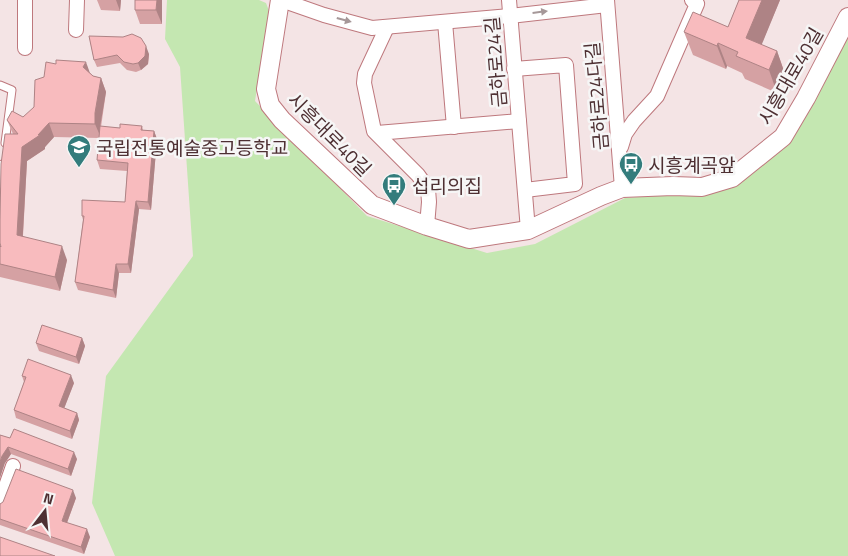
<svg xmlns="http://www.w3.org/2000/svg" width="848" height="556" viewBox="0 0 848 556" font-family="'Titillium Web','Noto Sans KR',sans-serif">
	<style>
		.green { fill: #c4e7b1 }
		.lines { fill: none; stroke-linecap: round; stroke-linejoin: round }
		.service-casing { stroke: #be787d; stroke-width: 9 }
		.minor-casing { stroke: #be787d; stroke-width: 16 }
		.tertiary-casing { stroke: #be787d; stroke-width: 20 }
		.service { stroke: #fff; stroke-width: 7 }
		.minor { stroke: #fff; stroke-width: 14 }
		.tertiary { stroke: #fff; stroke-width: 18 }
		.wall { fill: #d5a1a3 }
		.shaded-wall { fill: #ae8385 }
		.building { fill: #f8bbbe; stroke: #ae8385 }
		.oneway { fill: #a69899 }
		.labels { text-anchor: middle; dominant-baseline: central; stroke-width: 5; stroke-linejoin: round; paint-order: stroke }
		.street-label { font-size: 19px; fill: #4e3033; stroke: #f6f6f6 }
		.poi-label { font-size: 19px; fill: #4e3033; stroke: #f6f6f6; text-anchor: start }
	</style>
	<rect width="100%" height="100%" fill="#f4e4e5"/>
	<!-- green -->
	<path class="green" d="M167,0H259L266,3L269,11L255,101L367,216L487,253L535,244L625,198L707,192L789,139L848,29V556H115L92,503L106,376L193,256L180,67L165,39Z"/>
	<g class="lines">
		<!-- service casing -->
		<g class="service-casing">
			<g id="service">
				<path d="M0,85L12,90L5,143"/>
				<path d="M0,185L2,164"/>
			</g>
		</g>
		<!-- minor casing -->
		<g class="minor-casing">
			<g id="minor">
				<path d="M281,0L324,15L372,28L510,16L607,5"/>
				<path d="M509,0L528,230"/>
				<path d="M607,0L622,188"/>
				<path d="M445,22L454,127"/>
				<path d="M387,27L365,74L364,83L374,131L418,175L428,189L429,202L427,226"/>
				<path d="M76,30L77,0"/>
				<path d="M25,48V0"/>
				<path d="M514,69L566,65L575,184L525,190"/>
				<path d="M377,133L519,121"/>
				<path d="M621,147L625,134L634,121L657,96L697,4L692,0"/>
				<path d="M0,503L13,466"/>
			</g>
		</g>
		<!-- tertiary casing -->
		<g class="tertiary-casing">
			<path id="tertiary" d="M280,0L266,89L270,105L282,120L372,205L427,226L469,239L528,230L601,196L622,188L673,186L702,187L732,178L783,137L806,98L848,17"/>
		</g>
		<!-- service -->
		<use href="#service" class="service"/>
		<!-- minor -->
		<use href="#minor" class="minor"/>
		<!-- tertiary -->
		<use href="#tertiary" class="tertiary"/>
	</g>
	<!-- wall -->
	<g class="wall">
		<path d="M97,0H121L120,11L101,10Z"/>
		<path d="M135,0H162V24H140L135,10Z"/>
		<path d="M739,0H780L761,45L777,51L785,74L777,93L745,79L742,73L727,66L726,69L693,55L684,32L728,27Z"/>
		<path d="M89,36L149,54L148,64L141,70L136,72L127,70L120,63L97,67L94,60Z"/>
		<path d="M90,73L93,76L101,78L106,92L101,127L120,128L142,126L143,130L154,131L157,139L151,210L139,209L131,273H119L116,298L78,290L75,282L83,220L82,216L125,202L127,171L100,169L97,160L99,138L54,137L45,147V149L27,161L23,236L67,260L60,291L0,277V246L1,247L13,134L7,120L23,117Z"/>
		<path d="M82,338L85,346L79,364L39,351L36,343Z"/>
		<path d="M22,376L74,383L64,408L77,413L79,420L72,439L16,418L14,410L24,382Z"/>
		<path d="M0,435L77,459L71,476L11,454L5,463Z"/>
		<path d="M76,498L67,523L90,537L84,554L0,525V504Z"/>
	</g>
	<!-- shaded-wall -->
	<g class="shaded-wall">
		<path d="M116,0H121L120,11Z"/>
		<path d="M157,0H162V24L156,10Z"/>
		<path d="M762,0H780L755,61L746,38Z"/>
		<path d="M718,43L727,66L726,69L717,46Z"/>
		<path d="M146,46L149,54L148,64L141,70L138,63Z"/>
		<path d="M777,51L785,74L777,93L769,70Z"/>
		<path d="M86,62L91,76L83,67Z"/>
		<path d="M101,78L106,92L100,127L101,138L95,124V113Z"/>
		<path d="M49,123L54,137L45,147V149L27,161L22,249L17,235L22,147Z"/>
		<path d="M154,131L157,139L151,210L148,202Z"/>
		<path d="M136,201L139,209L131,273L128,264Z"/>
		<path d="M62,246L67,260L60,291L55,277Z"/>
		<path d="M116,264L119,273L116,298L113,290Z"/>
		<path d="M82,338L85,346L79,364L76,357Z"/>
		<path d="M71,375L74,383L62,414L59,406Z"/>
		<path d="M77,413L79,420L72,439L70,431Z"/>
		<path d="M8,447L11,454L5,463L0,478V462L2,456Z"/>
		<path d="M74,452L77,459L71,476L68,469Z"/>
		<path d="M73,490L76,498L65,528L62,521Z"/>
		<path d="M87,529L90,537L84,554L81,547Z"/>
	</g>
	<!-- building -->
	<g class="building">
		<path d="M135,0H157L156,10H135Z"/>
		<path d="M739,0H762L746,38L777,51L769,70L736,56L738,52L718,43L717,46L684,32L693,12L728,27Z"/>
		<path d="M132,34L141,38L146,46L145,56L138,63L133,64L124,62L117,55L94,60L89,36L123,37Z"/>
		<path d="M56,60L86,62L83,67L93,76L101,78L95,113V124L49,123L38,135H40L22,147L17,235L62,246L55,277L0,264V246L1,247L0,243V220L1,164L5,134H18L7,120L12,111L23,117L34,107L35,80L44,77L46,62L56,64Z"/>
		<path d="M120,124L142,126L141,130L154,131L148,202L136,201L128,264H116L113,290L75,282L84,216H82V200L125,202L128,163L97,160L100,126L120,128Z"/>
		<path d="M42,325L82,338L76,357L36,343Z"/>
		<path d="M28,359L71,375L59,406L77,413L70,431L14,410L26,377L22,376Z"/>
		<path d="M14,429L74,452L68,469L8,447L2,456L0,462V435L10,438Z"/>
		<path d="M16,469L73,490L62,521L87,529L81,547L0,519V504L3,502Z"/>
		<path d="M0,537L55,556H0Z"/>
	</g>
	<!-- one-way arrows -->
	<defs><path id="oneway-solid" d="M-6-.8H1V-3.2L6.5 0L1 3.2V.8H-6Z" transform="scale(1.25)"/></defs>
	<g class="oneway">
		<use href="#oneway-solid" transform="translate(540 12) rotate(-7)"/>
		<use href="#oneway-solid" transform="translate(344 20) rotate(15)"/>
	</g>
	<!-- icons -->
	<defs>
		<g id="school-pin" transform="scale(1.25)"><path d="M0 17L-7.5 6A9.5 9.5 0 1 1 7.5 6Z" fill="#337c7c" stroke="#f6f6f6"/><path d="M0-5L7-2L0 1L-7-2ZM-4 1L0 2.5L4 1V4Q0 6-4 4Z" fill="#fff"/></g>
		<g id="bus-pin" transform="scale(1.25)"><path d="M0 17L-7.5 6A9.5 9.5 0 1 1 7.5 6Z" fill="#337c7c" stroke="#f6f6f6"/><path d="M-5-6H5V4H4V6H2V4H-2V6H-4V4H-5ZM-3.5-4V0h7V-4ZM-3.5 1.2v1.5H-2V1.2ZM2 1.2v1.5H3.5V1.2Z" fill="#fff"/></g>
	</defs>
	<g fill-rule="evenodd">
		<use href="#school-pin" x="79" y="147"/>
		<use href="#bus-pin" x="631" y="164"/>
		<use href="#bus-pin" x="394" y="185"/>
	</g>
	<g class="labels">
		<!-- street labels -->
		<g class="street-label">
			<text transform="translate(495 62) rotate(-95)">금하로24길</text>
			<text transform="translate(790 76) rotate(-60)">시흥대로40길</text>
			<text transform="translate(596 96) rotate(-95)">금하로24다길</text>
			<text transform="translate(330 134) rotate(45)">시흥대로40길</text>
		</g>
		<!-- poi labels -->
		<g class="poi-label">
			<text x="96" y="147">국립전통예술중고등학교</text>
			<text x="648" y="164">시흥계곡앞</text>
			<text x="412" y="185">섭리의집</text>
		</g>
	</g>
	<!-- north arrow -->
	<g transform="translate(45 511) rotate(16)" stroke="#f6f6f6" stroke-width="4" paint-order="stroke">
	<path d="M0-4L9 19L0 12L-9 19Z" fill="#4e3033"/>
	<text y="-8" font-size="14" font-weight="bold" text-anchor="middle" fill="#4e3033">N</text>
	</g>
</svg>
